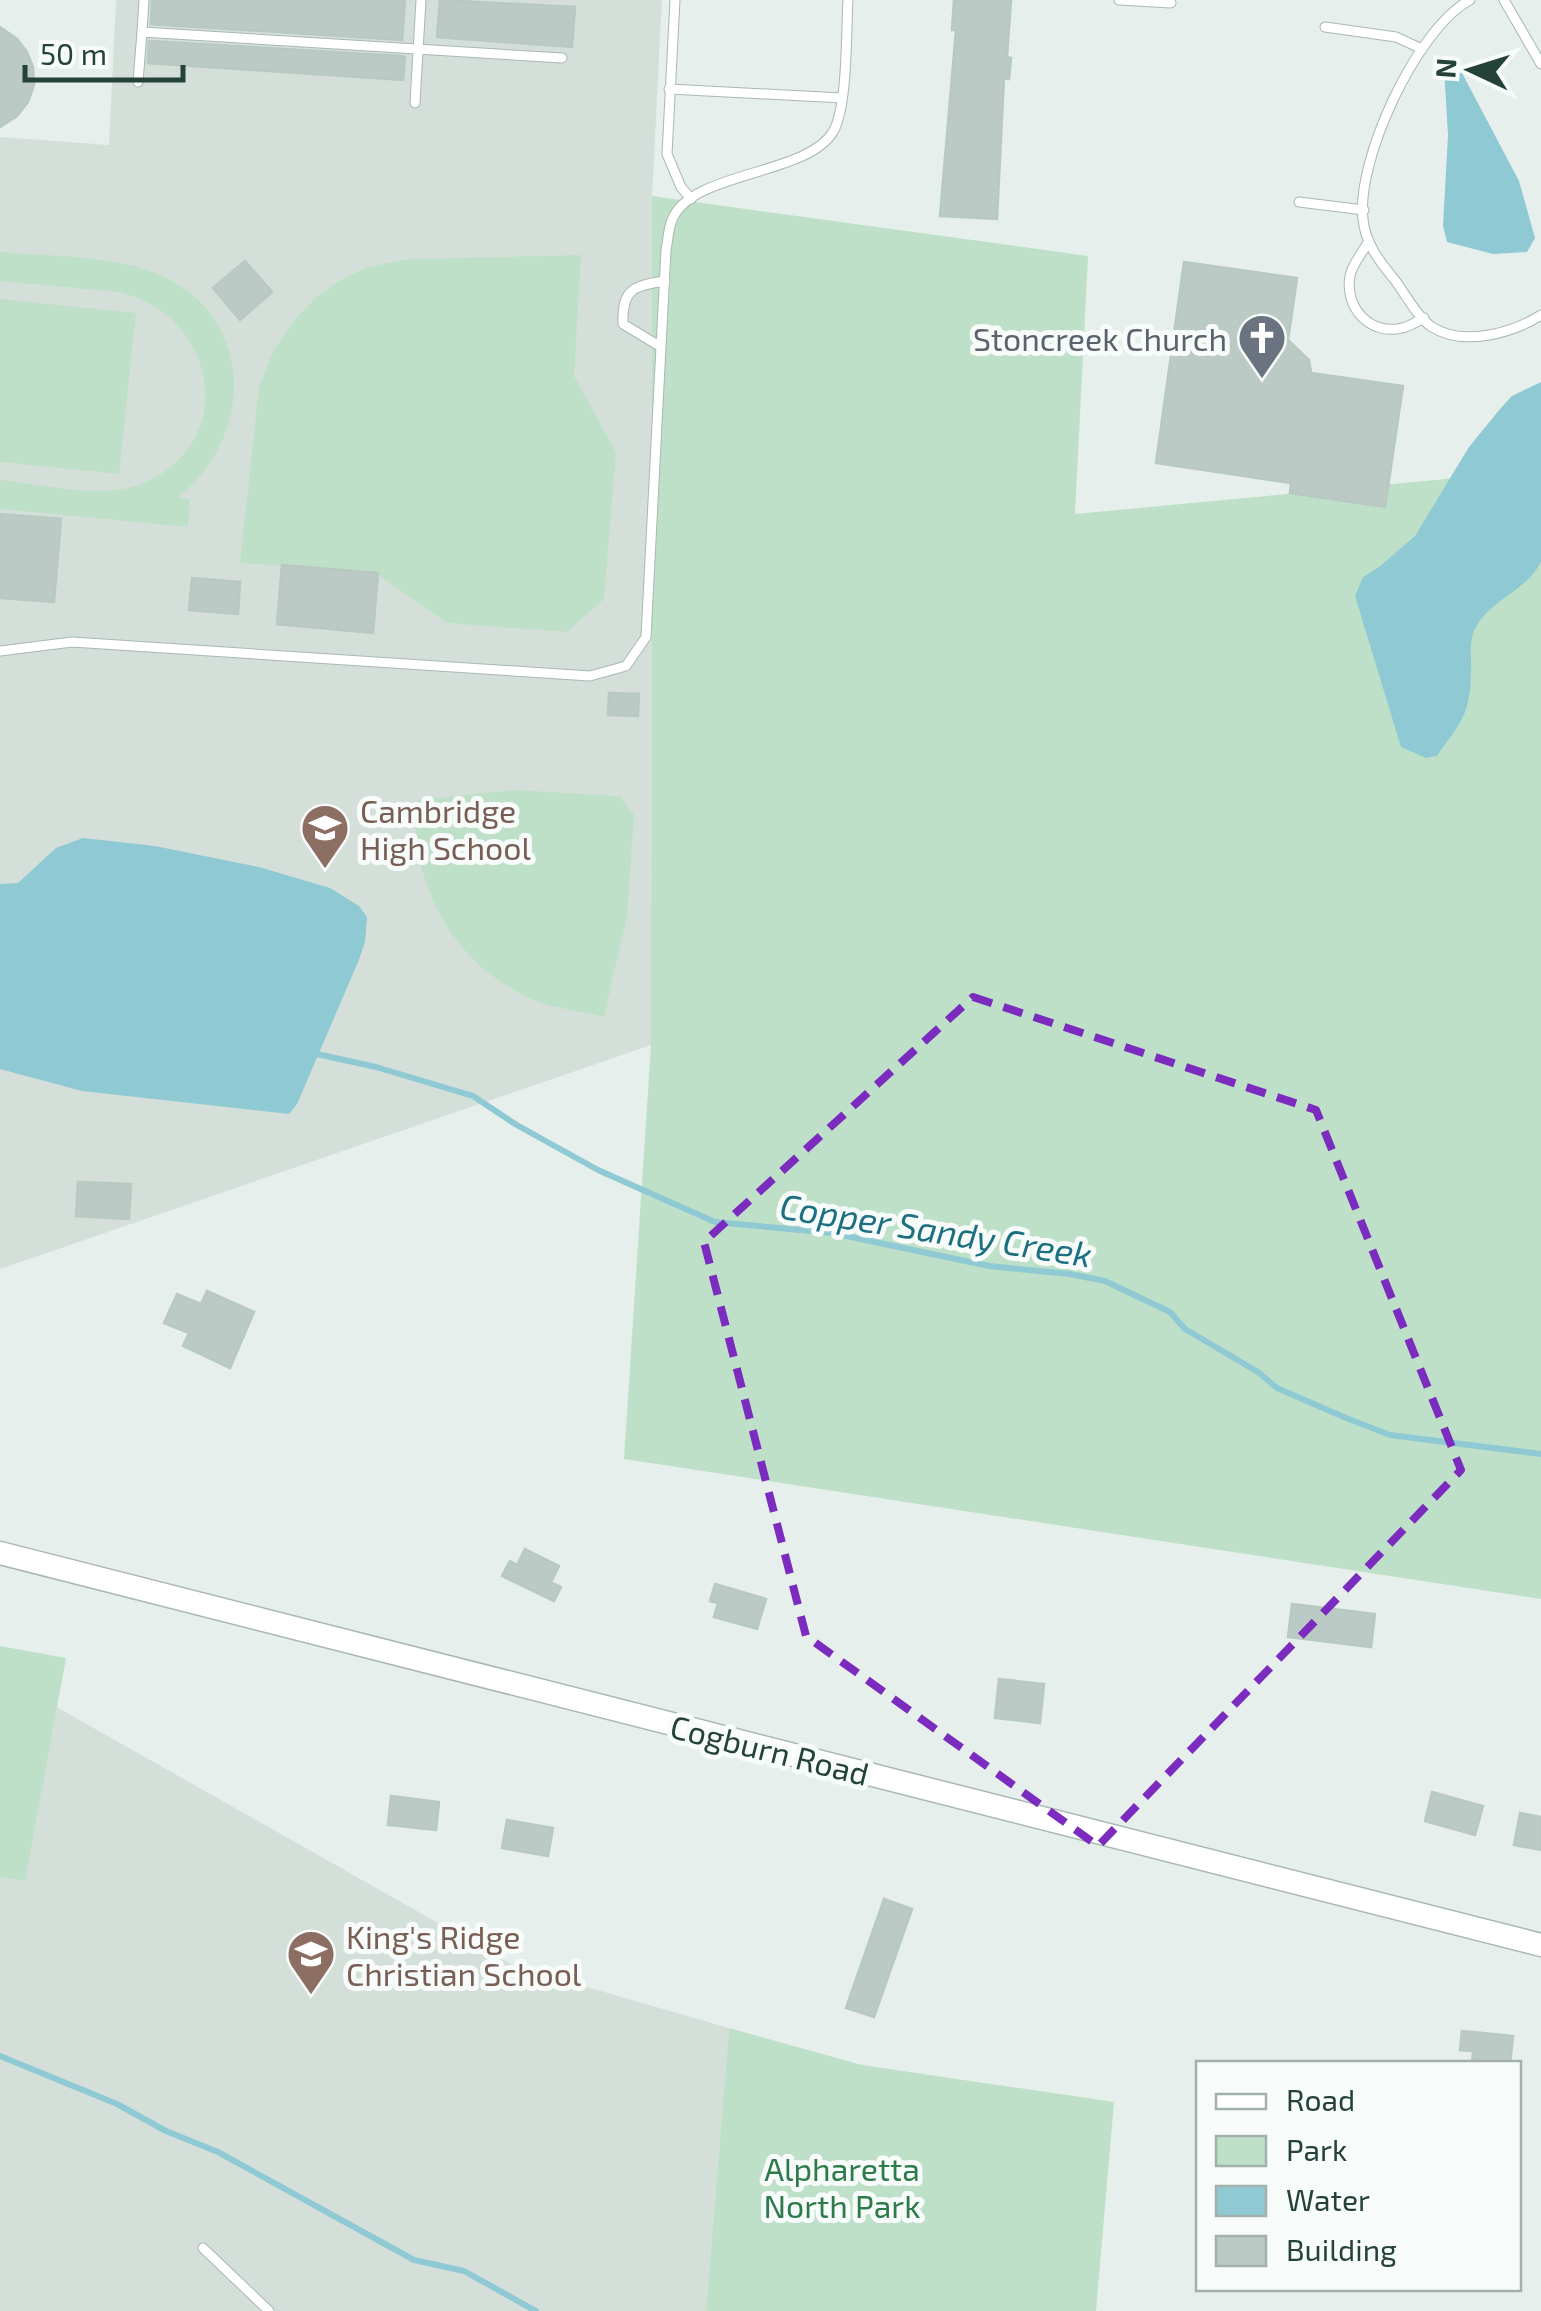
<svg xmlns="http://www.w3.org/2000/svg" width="1541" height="2311" viewBox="0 0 1541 2311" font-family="'Exo 2',sans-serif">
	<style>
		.built { fill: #d4dfda }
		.green { fill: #bfe0c8 }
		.water { fill: #8ec9d4 }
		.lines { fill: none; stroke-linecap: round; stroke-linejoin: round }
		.stream { stroke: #8ec9d4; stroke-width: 6 }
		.building { fill: #bbcac4; stroke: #b8c9c2; stroke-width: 2.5 }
		.service-casing { stroke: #a8b8b2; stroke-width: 11 }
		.tertiary-casing { stroke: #a8b8b2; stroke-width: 25 }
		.service { stroke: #fff; stroke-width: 9 }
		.tertiary { stroke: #fff; stroke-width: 22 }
		.marked { fill: none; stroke: #7b2cbf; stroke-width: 8; stroke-dasharray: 20 12; stroke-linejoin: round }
		.labels { text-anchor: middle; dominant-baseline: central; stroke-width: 10; stroke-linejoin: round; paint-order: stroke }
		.worship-label { font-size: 32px; fill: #5b616d; stroke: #f7fbf9; text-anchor: end }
		.education-label { font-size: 32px; fill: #785e54; stroke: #f7fbf9; text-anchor: start }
		.street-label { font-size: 32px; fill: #24423a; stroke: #f7fbf9 }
		.park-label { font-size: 32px; fill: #2d7a4b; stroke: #f7fbf9 }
		.water-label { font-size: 35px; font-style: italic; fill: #1c6f80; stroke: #f7fbf9 }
	</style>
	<rect width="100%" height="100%" fill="#e6efeb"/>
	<!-- built -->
	<g class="built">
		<path d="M116,0H662L652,196L651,1045L0,1269V137L109,145Z"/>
		<path d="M0,1675L514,1966L729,2028L706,2311H0Z"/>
	</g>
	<!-- green -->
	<g class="green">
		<path d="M652,196L1088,256L1075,514L1541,470V1599L624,1459L651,1045Z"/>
		<path d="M0,252C51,257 113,254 160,275C257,317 254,438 178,497L190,499L188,527L0,509V480C45,484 104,501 146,482C239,440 217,315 119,292L0,281Z"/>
		<path d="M581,255L574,376L616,452L604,599L567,632L447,623L374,572L240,563L259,388L272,353L292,323L315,298L339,281L368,267L409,259Z"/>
		<path d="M0,299L136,313L119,474L0,462Z"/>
		<path d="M514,790L620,796L634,815L627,916L604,1017C579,1010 553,1009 529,998C452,962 409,883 417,800Z"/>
		<path d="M0,1646L66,1658L25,1881L0,1877Z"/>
		<path d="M729,2028L862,2065L1114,2102L1096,2311H706Z"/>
	</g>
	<!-- water -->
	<g class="water">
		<path d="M1444,68L1462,73L1519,181L1535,238L1527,252L1493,254L1447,242L1443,226L1448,135Z"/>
		<path d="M1541,382V561C1529,591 1484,601 1473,634C1469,646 1472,661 1471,673C1470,716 1460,723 1437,756L1426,758L1401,747L1355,596L1363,577L1379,567L1415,536L1469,447L1500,409L1512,396Z"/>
		<path d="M83,838L155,846L259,867L330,888L359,906L367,917L365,942L358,962L297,1104L289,1114L82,1091L0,1069V884L18,883L56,848Z"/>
	</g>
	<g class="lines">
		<!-- stream -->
		<g class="stream">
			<path d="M317,1054L376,1067L473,1096L515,1124L598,1170L715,1222L832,1233L989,1266L1070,1274L1105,1281L1170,1312L1185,1329L1258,1372L1277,1388L1346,1418L1390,1435L1541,1454"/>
			<path d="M0,2056L117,2104L166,2131L218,2152L414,2260L464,2271L536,2311"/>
		</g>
	</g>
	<!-- building -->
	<g class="building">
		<path d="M152,0H405L402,40L151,24Z"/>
		<path d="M440,0L575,7L572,47L437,37Z"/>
		<path d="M954,0H1011L1007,57L1011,58L1009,79L1004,78L997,219L940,216L956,30H952Z"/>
		<path d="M0,27L17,39L27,52L33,67L34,85L28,102L17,116L0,127Z"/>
		<path d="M149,41L401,56L405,57L403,80L148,63Z"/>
		<path d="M245,261L272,292L240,320L213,288Z"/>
		<path d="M1184,262L1297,278L1288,340L1309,360L1311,373L1403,386L1385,507L1290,493L1291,483L1156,463Z"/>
		<path d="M0,514L61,519L54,602L0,598Z"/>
		<path d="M282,565L378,573L373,633L277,624Z"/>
		<path d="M192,578L240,582L238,614L189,610Z"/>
		<path d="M609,693L639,694L638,716L608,715Z"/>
		<path d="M78,1182L131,1184L129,1219L76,1216Z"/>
		<path d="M207,1291L254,1312L230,1368L183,1346L189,1333L164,1323L177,1294L201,1304Z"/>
		<path d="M525,1549L559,1566L551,1582L561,1587L554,1601L502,1576L510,1561L517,1565Z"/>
		<path d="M715,1584L766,1599L757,1629L714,1617L718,1603L710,1601Z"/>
		<path d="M1292,1604L1375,1614L1371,1647L1288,1637Z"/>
		<path d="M999,1679L1044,1684L1040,1723L995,1718Z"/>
		<path d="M1432,1792L1483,1806L1475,1835L1425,1821Z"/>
		<path d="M391,1796L439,1802L436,1830L388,1825Z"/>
		<path d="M1520,1813L1541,1817V1850L1514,1845Z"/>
		<path d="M507,1820L553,1828L548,1856L502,1848Z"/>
		<path d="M884,1899L912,1909L874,2017L846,2008Z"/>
		<path d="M1462,2031L1513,2036L1510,2064H1472L1473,2051L1460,2050Z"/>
	</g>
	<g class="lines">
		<!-- service casing -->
		<g class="service-casing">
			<g id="service">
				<path d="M675,0L667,154L681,187L691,199"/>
				<path d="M1119,0L1171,3"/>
				<path d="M1470,0C1417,28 1356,160 1363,219C1365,243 1380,262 1394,279C1405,293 1417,317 1432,327C1463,347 1513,333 1541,315"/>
				<path d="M1504,0L1541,64"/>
				<path d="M1325,27L1396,37L1422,49"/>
				<path d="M142,32L144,0"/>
				<path d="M138,82L142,32L562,58"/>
				<path d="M669,89L842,98"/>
				<path d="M415,103L421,0"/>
				<path d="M1299,202L1364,210"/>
				<path d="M1369,241C1363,252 1352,264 1350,276C1344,307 1370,336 1402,328C1409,327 1417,321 1424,318"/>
				<path d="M661,347L623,324C622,289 633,286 665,281"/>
				<path d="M0,651L72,642L590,676L626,666L646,637L666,250C668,241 668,229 672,220C691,171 806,176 833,132C848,106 846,31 848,0"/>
				<path d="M203,2248L269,2311"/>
			</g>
		</g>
		<!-- tertiary casing -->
		<g class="tertiary-casing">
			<path id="tertiary" d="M0,1553L1541,1945"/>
		</g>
		<!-- service -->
		<use href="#service" class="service"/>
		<!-- tertiary -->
		<use href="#tertiary" class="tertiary"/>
	</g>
	<!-- marked area -->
	<path class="marked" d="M973,997L1316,1110L1461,1470L1098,1846L806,1636L704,1242Z"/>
	<!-- icons -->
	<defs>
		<g id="church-pin" transform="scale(2.5)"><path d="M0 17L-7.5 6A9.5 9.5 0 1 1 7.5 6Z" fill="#6b7280" stroke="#f7fbf9"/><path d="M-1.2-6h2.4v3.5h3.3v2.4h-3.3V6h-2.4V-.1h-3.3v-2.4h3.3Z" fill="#fff"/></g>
		<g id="school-pin" transform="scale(2.5)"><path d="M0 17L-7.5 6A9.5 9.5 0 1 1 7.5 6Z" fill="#8d6e63" stroke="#f7fbf9"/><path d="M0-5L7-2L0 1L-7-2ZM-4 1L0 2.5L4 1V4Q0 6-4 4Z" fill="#fff"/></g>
	</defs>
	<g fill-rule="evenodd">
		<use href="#church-pin" x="1262" y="338"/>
		<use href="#school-pin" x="325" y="828"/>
		<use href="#school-pin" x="311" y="1954"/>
	</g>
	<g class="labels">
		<!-- worship labels -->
		<g class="worship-label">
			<text x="1227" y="338">Stoncreek Church</text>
		</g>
		<!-- education labels -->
		<g class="education-label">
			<text x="360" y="810">Cambridge<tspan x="360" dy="37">High School</tspan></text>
			<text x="346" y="1936">King's Ridge<tspan x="346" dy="37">Christian School</tspan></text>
		</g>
		<!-- street labels -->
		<g class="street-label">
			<text transform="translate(770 1749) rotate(14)">Cogburn Road</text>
		</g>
		<!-- park labels -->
		<g class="park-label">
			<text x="842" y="2168">Alpharetta<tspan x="842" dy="37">North Park</tspan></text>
		</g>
		<!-- water labels -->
		<g class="water-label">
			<text transform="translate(936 1229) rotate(9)">Copper Sandy Creek</text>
		</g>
	</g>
	<!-- legend -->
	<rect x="1196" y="2061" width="325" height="230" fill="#f7fbf9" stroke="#a3b1ad" stroke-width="2.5"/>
	<rect x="1216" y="2094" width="50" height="15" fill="#ffffff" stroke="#a3b1ad" stroke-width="2.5"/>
	<text x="1286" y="2111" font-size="30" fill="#24423a">Road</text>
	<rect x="1216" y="2136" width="50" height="30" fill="#bfe0c8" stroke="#a3b1ad" stroke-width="2.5"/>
	<text x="1286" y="2161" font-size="30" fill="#24423a">Park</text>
	<rect x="1216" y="2186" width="50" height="30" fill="#8ec9d4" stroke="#a3b1ad" stroke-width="2.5"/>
	<text x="1286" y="2211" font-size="30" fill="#24423a">Water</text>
	<rect x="1216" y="2236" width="50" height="30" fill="#bbcac4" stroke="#a3b1ad" stroke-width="2.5"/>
	<text x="1286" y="2261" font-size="30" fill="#24423a">Building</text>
	<!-- north arrow -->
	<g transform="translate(1471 70) rotate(274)" stroke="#f7fbf9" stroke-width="8" paint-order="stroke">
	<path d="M0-8L18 38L0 25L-18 38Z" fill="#24423a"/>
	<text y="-15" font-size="28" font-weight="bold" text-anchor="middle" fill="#24423a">N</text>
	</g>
	<!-- scale -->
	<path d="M25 65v15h158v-15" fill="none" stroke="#24423a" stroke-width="5"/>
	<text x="40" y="65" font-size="30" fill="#24423a" stroke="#f7fbf9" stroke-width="8" paint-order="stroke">50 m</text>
</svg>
